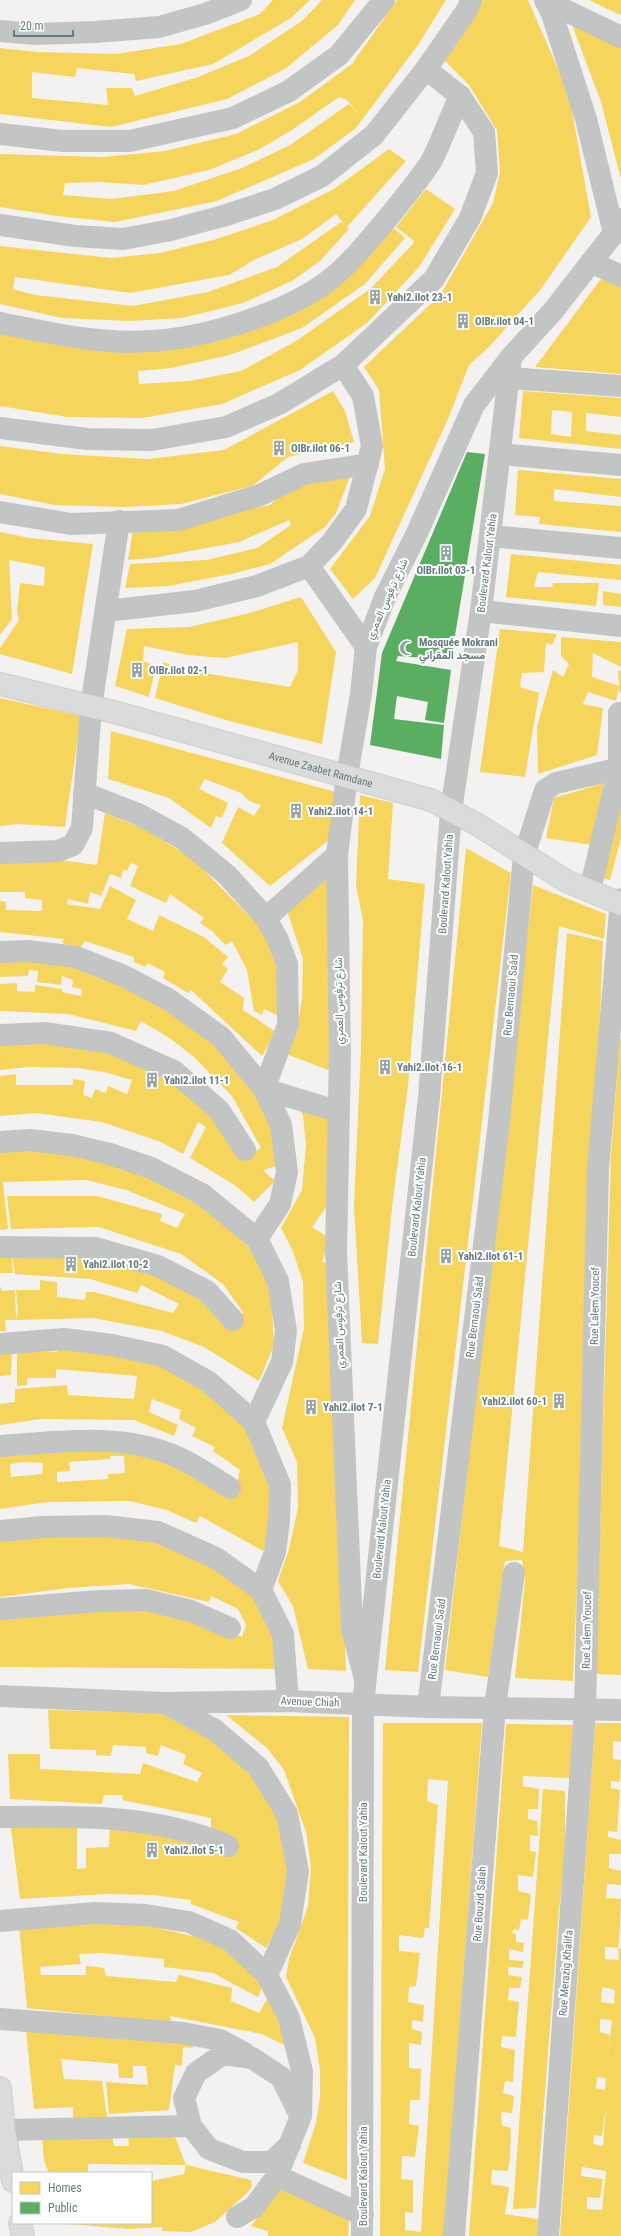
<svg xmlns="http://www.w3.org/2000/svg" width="621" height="2236" viewBox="0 0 621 2236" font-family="'Roboto Condensed',Vazirmatn,sans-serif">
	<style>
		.homes { fill: #f6d55c; fill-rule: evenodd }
		.public { fill: #5aae61 }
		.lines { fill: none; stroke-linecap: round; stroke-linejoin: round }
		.secondary-casing { stroke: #cecfcf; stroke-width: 24 }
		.minor { stroke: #c3c5c5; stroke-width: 22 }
		.tertiary { stroke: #c3c5c5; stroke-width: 22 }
		.secondary { stroke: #dadbdb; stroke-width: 22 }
		.labels { text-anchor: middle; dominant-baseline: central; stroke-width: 4; stroke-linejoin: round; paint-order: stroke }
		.poi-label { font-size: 11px; font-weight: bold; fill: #647a80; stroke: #fff; text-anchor: start }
		.street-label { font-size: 11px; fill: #647a80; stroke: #fff }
	</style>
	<rect width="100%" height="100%" fill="#f3f2f1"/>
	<!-- homes -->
	<g class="homes">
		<path d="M273,0H310L291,18L213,64L136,81L134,74L77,68L75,77L32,72V98L108,105L106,88H132L135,96L198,77L249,56L302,21L322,0H355L338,25L285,69L227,99L111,127L0,114V48L37,52L116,54L181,44L260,14Z"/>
		<path d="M397,0H446L418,45L356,128L314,159L217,201L115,222L57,216L0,207V154L102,157L165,151L236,134L300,102L352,64ZM339,97L347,100L360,116L349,104L290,145L242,168L174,191L111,199L63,195L65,183L100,182L144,185L209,170L258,150L292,130Z"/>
		<path d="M481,0H528L569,94L591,217L541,289L488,348L469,365L448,419L375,578L353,599L330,569L370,516L385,469L379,390L364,367L441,294L493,203L500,172L497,130L469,85L444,60Z"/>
		<path d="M589,0H621V15L616,13Z"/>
		<path d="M571,22L621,46V179L601,102Z"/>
		<path d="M389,149L406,161L347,227L349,229L320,261L292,281L243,303L182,318L130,321L62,318L0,304V246L111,258L160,253L213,240L273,220L334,189ZM336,214L345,225L341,222L277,267L208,292L133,306L35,295L13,289L15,277L130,293L229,275L256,259L302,239Z"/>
		<path d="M426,189L455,209L419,267L367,323L300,370L222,404L142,418L67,417L0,406V331L150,352L334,284L394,228L405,238L365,284L302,328L230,355L171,368L138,371L139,384L189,381L241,371L296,341L370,289L412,245L414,241L396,227Z"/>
		<path d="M601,279L621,287V374L535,367Z"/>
		<path d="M333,391L345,411L354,442L288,457L252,486L181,504L126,507L55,505L0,494V446L62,454L148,459L224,450Z"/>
		<path d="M523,391L621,398V417L586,413V431L621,435V449L519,438ZM552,410L572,412L571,437L551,434Z"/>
		<path d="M518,470L621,479V497L554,489V501L621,506V532L539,524L540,517L515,515Z"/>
		<path d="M351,474L336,513L325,527L270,564L231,574L168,586L125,588L130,564L206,560L257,548L291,525L289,520L239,542L153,558L128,560L133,530L270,505L302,475Z"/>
		<path d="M0,532L30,538L93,544L72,674L0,654V648L19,620L17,611L20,583L44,586L45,567L9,560L12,619L0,635Z"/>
		<path d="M511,554L621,565V580L538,572L534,587H552L553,583H599L596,606L506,597Z"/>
		<path d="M603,591L621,594V607L603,605Z"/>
		<path d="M301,597L336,652L322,744L229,721L155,698L163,662L186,670L290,687L298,670V642L225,658L188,655L144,646L143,661L156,666L149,697L115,686L127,629L189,627L250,613Z"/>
		<path d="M500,629L557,634L552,645L546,643L544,672L522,673L520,687L539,693L525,777L480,772Z"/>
		<path d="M561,637L621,642V667L593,653L592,677L619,686L618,670L621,671V693L619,692V686L616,701L588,692L583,704L603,708L597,755L538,774L537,727L553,670L563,677L569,664L561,656Z"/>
		<path d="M0,698L81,716L65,827L17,824L0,826Z"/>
		<path d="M111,731L336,792L334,836L270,886L222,843L238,807L254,816L261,805L249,801L241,793L205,779L199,789L228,803L222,818L216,816L211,828L169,798L108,779Z"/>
		<path d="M604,783L593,845L546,838L554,798Z"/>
		<path d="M360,795L393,803L388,879L425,884L408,1086L393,1199L378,1344L362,1343L354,1206L361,1049L363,920L356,886Z"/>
		<path d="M621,799V838L610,880L599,877Z"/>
		<path d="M105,813L142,828L191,857L264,931L276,953L279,1016L264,1009L262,1015L254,1011L247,970L232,941L225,945L213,932L200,923L204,918L170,894L166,903L130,886L138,866L131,863L127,871L123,870L121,878L110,874L101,896L90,892L88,904L68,899L67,904L100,909L110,886L136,900L127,919L153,931L159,915L204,937L228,957L222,964L228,969L220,982L244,998L243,1010L276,1032L262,1056L191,990L188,993L163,978L165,972L148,963L145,967L134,962V957L85,941L80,948L62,943L64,939L0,932V901L6,902V910L42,911V900L25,898V892H0V855H24L97,865Z"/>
		<path d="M466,848L511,873L418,1672L385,1670Z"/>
		<path d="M331,865V1071L286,1054L298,1024L302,998L303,959L286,907Z"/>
		<path d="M533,885L606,914L604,939L559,926L499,1546L523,1552L567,933L603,941L573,1681L515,1678L525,1581L522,1560L505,1561L488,1677L445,1670Z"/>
		<path d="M0,956L69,961L147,992L227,1050L273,1118L280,1165L263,1170L275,1181L254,1202L236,1186L190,1158L206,1127L198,1122L183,1154L161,1142L102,1122L36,1113L0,1116V1076L16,1074V1085H73V1079L85,1081L83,1095L92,1098L95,1089L106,1093L108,1086L127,1094L132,1080L104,1072L77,1068L27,1067L0,1070V1039L77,1043L162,1070L249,1154L261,1148L232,1096L195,1058L171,1039L141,1021L136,1031L68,1014L0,1011V984L17,983V991L35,992V985L62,989V992L81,996L82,989L72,987L73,980L62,976L61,985L37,982L38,971L29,970L28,976L0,977Z"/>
		<path d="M620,1039H621V1675L596,1674L611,1155Z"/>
		<path d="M300,1110L333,1115L329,1203L312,1227L331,1239L322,1261L331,1266L346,1671L308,1669L293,1606L278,1581L289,1549L298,1508L297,1462L282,1428L304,1328L303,1282L292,1249L281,1228L302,1190L306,1145L303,1115Z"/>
		<path d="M30,1148L86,1157L148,1176L198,1200L242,1238L253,1254L271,1291L274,1345L259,1381L204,1347L162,1331L93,1318L16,1320L18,1311L16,1290H40V1280L57,1282V1297L85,1300L86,1292H94L173,1313L179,1304L141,1285L137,1293L90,1279L15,1274L12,1255L97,1254L156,1273L200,1296L239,1325L243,1312L223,1284L181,1254L99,1227L11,1229L7,1196H97L162,1214L160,1221L177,1228L185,1214L126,1190L86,1180L3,1182L8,1229L0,1230V1150Z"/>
		<path d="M0,1253H11L13,1273H0Z"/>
		<path d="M0,1286L2,1291L15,1290L16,1320H5L6,1331H0Z"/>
		<path d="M57,1347L167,1360L245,1422L269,1472L277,1513L263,1551L200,1516L196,1523L167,1510L129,1501L48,1502L0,1509V1450L112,1443L237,1484L240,1470L213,1451L215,1447L192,1436L196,1428L179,1419L181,1410L152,1399L149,1412L178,1425L174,1436L134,1420L41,1419L0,1425V1404L15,1402V1389L67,1385L68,1395L134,1399L137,1376L56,1369V1378H27V1385L17,1386V1350L57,1352ZM110,1456H124L125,1473L108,1474V1479L57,1482V1472L70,1471L69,1462L110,1459ZM24,1462L43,1463L42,1474L11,1477L10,1464Z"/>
		<path d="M0,1349H12L11,1375L0,1376Z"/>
		<path d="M29,1531L168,1540L261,1599L283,1669L0,1667V1613L95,1605L183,1614L242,1637L246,1625L238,1609L211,1596L209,1602L129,1584L68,1588L0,1597V1534Z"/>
		<path d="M48,1710L167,1713L213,1735L261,1783L279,1817L290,1873L282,1918L266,1948L236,1928L239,1922L191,1904V1900L153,1895L108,1894L20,1899L10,1820L77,1823V1869L86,1868V1848L109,1847L110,1826L150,1829L227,1854L236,1853L237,1847L211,1828V1818L122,1800L123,1795H104L102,1804L10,1799L8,1754H40V1769L140,1774L143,1763L197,1782L202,1773L183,1764L186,1755L161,1745L158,1756L146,1753V1747L113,1745L111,1756L96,1755V1750L50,1749Z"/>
		<path d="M226,1715L349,1717L347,2180L303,2163L316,2123L320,2098V2070L315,2038L286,1977L289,1959L308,1906L311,1866L306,1832L284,1770L267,1748Z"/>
		<path d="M383,1723H482L444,2236H380ZM428,1779L448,1781L421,2232L405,2230V2212L413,2213V2180L401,2179L402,2156L415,2157L419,2126L409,2124L410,2100H420L421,2069L409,2068V2043L421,2045L422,2032L412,2029V2020L423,2022L424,2005L408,2002L409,1987L416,1986L420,1953L399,1951V1935L423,1938L425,1928H429L438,1805L427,1801Z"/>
		<path d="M595,1723H621V1742L613,1741V1759L621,1760L620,1782L611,1781V1788L620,1790L617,1832L608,1831V1837L621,1840V1854H609V1868L621,1871V1885L607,1884L606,1898L621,1899L620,1929L618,1948L605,1947V1959L619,1960L618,1948L621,1949V2236H560ZM602,1987L615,1990L614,2004L601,2002ZM600,2019L612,2020L608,2056L610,2035L600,2032ZM597,2077L606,2078L605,2090L596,2088ZM606,2105L603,2146L593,2144L594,2135L602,2136ZM582,2167L606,2171L602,2210L587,2209V2197L600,2198L603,2179L581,2176Z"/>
		<path d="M506,1724L575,1725L570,1778L523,1776V1786L539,1789L538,1809H528V1819L537,1821L538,1836L530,1835V1851L536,1852L533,1877L518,1875V1891L531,1894L528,1920L521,1919L519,1930L514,1929L512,1933L516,1934V1942L524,1943L523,1952L509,1949V1960L524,1961L522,1968L508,1967V1975L522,1977L520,1988H509L508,2000L519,2002L516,2037L502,2036L501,2047L515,2050L513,2082L505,2081L503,2093L514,2096L512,2113L501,2112L502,2125L511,2128L510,2158L508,2171L492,2170L491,2184L509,2187L505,2214L538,2219L537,2236H469Z"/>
		<path d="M543,1789L565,1791V1853L559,1911L536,2208L513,2209Z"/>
		<path d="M137,1923L218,1942L264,1983L258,1997L213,1973L164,1967V1959L103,1953L79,1954L81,1964L40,1967L41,1975H86V1966L104,1968L106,1976L176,1982L179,1975L232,1988L231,2001L259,2013L269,1996L281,2016L286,2046L262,2034L170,2016L172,2023L27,2008L19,1926Z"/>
		<path d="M26,2030L193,2035V2048L183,2047L182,2066L175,2065L169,2110L109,2114L106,2082L148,2085L146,2066H133V2078H119L118,2064L61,2059L64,2079L102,2081L107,2117L73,2118V2107L34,2109Z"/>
		<path d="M173,2132L186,2165L251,2180L252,2187L248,2192L215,2222L191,2232L162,2231V2227L128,2229L69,2224L151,2223V2174H153L152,2181L184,2174L186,2165L88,2164V2173H49L44,2161L42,2138L112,2135L114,2146H129L128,2133Z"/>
		<path d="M280,2187L345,2216L349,2221L348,2236H268V2231L251,2226Z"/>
	</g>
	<!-- public -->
	<path class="public" d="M467,452L485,454L451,660L398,656L396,661L451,670L444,723L425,720L428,702L397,696L394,719L444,725L441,759L370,745L382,653Z"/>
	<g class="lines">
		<!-- secondary casing -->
		<g class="secondary-casing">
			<g id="secondary">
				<path id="s1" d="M0,684L118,713L431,800L478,825L566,881L621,904"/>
				<path d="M0,2088L4,2130L13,2181"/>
				<path d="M20,2223L23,2236"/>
			</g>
		</g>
		<!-- minor -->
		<g class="minor">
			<path d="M545,0L552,14L586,119L614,233"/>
			<path d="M546,1L621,37"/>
			<path d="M0,31L35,34L95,32L159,27L205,14L241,0"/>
			<path d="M0,134L62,141H130L233,118L289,91L339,55L384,0"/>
			<path d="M0,225L75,236L123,239L171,230L223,216L275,199L322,176L374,135L426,69L467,10L471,0"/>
			<path d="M591,262L621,276"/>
			<path d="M0,323C50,333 102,345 152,341C205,338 286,313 328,281C352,263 372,236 392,213C405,196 421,178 432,160C442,140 450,117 460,96"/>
			<path d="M509,378L621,386"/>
			<path d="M0,428L87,439L152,440L226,427L279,404L343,365L434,279L470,218L487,173L484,132L460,96L426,69"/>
			<path d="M500,454L621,465"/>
			<path d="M0,512L71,524L178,520L260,495L304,474L368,464"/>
			<path d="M490,536L621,548"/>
			<path d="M309,566L366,647"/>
			<path d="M106,611L195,601L257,586L309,566L332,542L356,509L372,446L363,396L343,365"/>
			<path d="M481,611L621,626"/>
			<path d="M84,793L138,814L182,838L227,875L266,918L278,940L287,964L288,1025L264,1089L337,1111"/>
			<path d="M0,853L58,851L73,845L82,828L91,707L119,521"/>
			<path d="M590,890L619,768V713"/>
			<path d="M266,918L337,855"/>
			<path d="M0,952L28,951L76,957L124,976L168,999L221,1037L264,1089L281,1125L287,1172L280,1204L257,1239"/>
			<path d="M0,1035L45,1033L111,1043L174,1071L219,1110L245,1150"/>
			<path d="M0,1142L30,1140L72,1145L110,1154L151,1168L202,1194L257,1239L278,1281L286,1331L282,1362L254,1422"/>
			<path d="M0,1247L96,1248L158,1266L207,1291L233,1320"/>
			<path d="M0,1344L64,1339L112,1345L163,1356L209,1382L254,1422L280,1485L279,1521L275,1552L261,1590"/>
			<path d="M0,1446C57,1442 123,1432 177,1457C195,1465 213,1477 230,1488"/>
			<path d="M0,1531L43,1527L105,1526L158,1532L216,1558L261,1590L283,1634L288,1701"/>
			<path d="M0,1609L99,1601L146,1600L191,1611L230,1628"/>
			<path d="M365,1679L352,1629L336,1251L340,1054L337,855L347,776L361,694L366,647L385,597L417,533L474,405L511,357"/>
			<path d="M165,1703L215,1730L258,1767L287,1814L298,1871L290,1924L267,1975"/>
			<path d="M428,1707L499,1122L524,856L545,790L556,783L621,768"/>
			<path d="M0,1817C79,1816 155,1814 228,1846"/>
			<path d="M0,1921L94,1913L146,1915L189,1922L230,1940L267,1975L289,2018L302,2071L301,2116L277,2176L254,2207L237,2217"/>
			<path d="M0,2019L183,2033L220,2040L244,2053"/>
			<path d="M4,2130L191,2126"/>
			<path d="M290,2145L271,2162H243L209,2149L191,2126L184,2098L196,2073L223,2054L252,2058L281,2077L299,2113"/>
			<path d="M277,2176L363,2215"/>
			<path d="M454,2236L495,1707L514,1573"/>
			<path d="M548,2236L585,1710L598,1169L621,899"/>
		</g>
		<!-- tertiary -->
		<g class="tertiary">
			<path d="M0,1696L165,1703L288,1701L428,1707L621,1710"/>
			<path d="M362,2236L363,1704L429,1097L451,811L481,611L511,357L553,311L614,233L621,219"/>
		</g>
		<!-- secondary -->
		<use href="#secondary" class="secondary"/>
	</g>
	<!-- icons -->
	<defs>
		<g id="building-bare" transform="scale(1.2)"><path d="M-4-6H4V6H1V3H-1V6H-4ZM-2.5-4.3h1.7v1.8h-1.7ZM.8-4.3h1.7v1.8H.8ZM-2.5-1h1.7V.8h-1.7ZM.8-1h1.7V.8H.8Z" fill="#96a4a8" stroke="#fff" stroke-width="2.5" paint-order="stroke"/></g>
		<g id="mosque-bare" transform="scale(1.2)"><path d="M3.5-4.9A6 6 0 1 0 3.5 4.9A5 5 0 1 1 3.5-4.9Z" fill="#96a4a8" stroke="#fff" stroke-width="2.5" paint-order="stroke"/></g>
	</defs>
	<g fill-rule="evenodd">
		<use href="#building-bare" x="375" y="297"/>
		<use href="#building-bare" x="463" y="321"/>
		<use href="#building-bare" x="279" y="448"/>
		<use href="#building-bare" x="446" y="553"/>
		<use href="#mosque-bare" x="407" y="648"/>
		<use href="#building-bare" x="137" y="670"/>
		<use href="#building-bare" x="296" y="811"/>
		<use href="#building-bare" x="385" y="1067"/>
		<use href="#building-bare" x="152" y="1080"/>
		<use href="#building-bare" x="446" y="1256"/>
		<use href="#building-bare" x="71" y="1264"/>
		<use href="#building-bare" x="559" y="1401"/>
		<use href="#building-bare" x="311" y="1407"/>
		<use href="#building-bare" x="152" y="1850"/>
	</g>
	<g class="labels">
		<!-- poi labels -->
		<g class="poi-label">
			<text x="387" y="297">Yahi2.ilot 23-1</text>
			<text x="475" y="321">OlBr.ilot 04-1</text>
			<text x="291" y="448">OlBr.ilot 06-1</text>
			<text x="446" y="570" text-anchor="middle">OlBr.ilot 03-1</text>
			<text x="419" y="642">Mosquée Mokrani<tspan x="419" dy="13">مسجد المقراني</tspan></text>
			<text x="149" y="670">OlBr.ilot 02-1</text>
			<text x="308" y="811">Yahi2.ilot 14-1</text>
			<text x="397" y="1067">Yahi2.ilot 16-1</text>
			<text x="164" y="1080">Yahi2.ilot 11-1</text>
			<text x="458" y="1256">Yahi2.ilot 61-1</text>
			<text x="83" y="1264">Yahi2.ilot 10-2</text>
			<text x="547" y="1401" text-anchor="end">Yahi2.ilot 60-1</text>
			<text x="323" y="1407">Yahi2.ilot 7-1</text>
			<text x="164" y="1850">Yahi2.ilot 5-1</text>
		</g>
		<!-- street labels -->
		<g class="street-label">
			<text transform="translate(487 563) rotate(-83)">Boulevard Kalout Yahia</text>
			<text transform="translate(387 599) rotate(-66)">شارع ترفوس العمري</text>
			<text stroke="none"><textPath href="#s1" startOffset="332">Avenue Zaabet Ramdane</textPath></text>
			<text transform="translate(446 884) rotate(-86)">Boulevard Kalout Yahia</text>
			<text transform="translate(511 995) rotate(-85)">Rue Bernaoui Saâd</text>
			<text transform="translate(339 1001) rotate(-91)">شارع ترفوس العمري</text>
			<text transform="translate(417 1207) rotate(-84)">Boulevard Kalout Yahia</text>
			<text transform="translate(595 1306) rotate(-89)">Rue Lalem Youcef</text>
			<text transform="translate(475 1317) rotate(-83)">Rue Bernaoui Saâd</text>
			<text transform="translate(339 1325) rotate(-92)">شارع ترفوس العمري</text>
			<text transform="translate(382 1529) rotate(-84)">Boulevard Kalout Yahia</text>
			<text transform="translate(587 1630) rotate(-89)">Rue Lalem Youcef</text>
			<text transform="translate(437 1639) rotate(-83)">Rue Bernaoui Saâd</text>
			<text transform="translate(310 1702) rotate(2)">Avenue Chiah</text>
			<text transform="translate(363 1852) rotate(-90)">Boulevard Kalout Yahia</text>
			<text transform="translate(480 1904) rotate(-86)">Rue Bouzid Salah</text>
			<text transform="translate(566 1973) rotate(-86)">Rue Merazig Khalifa</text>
			<text transform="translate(363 2176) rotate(-90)">Boulevard Kalout Yahia</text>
		</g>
	</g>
	<!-- legend -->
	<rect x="12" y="2172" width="140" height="52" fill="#ffffff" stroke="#c1cacc"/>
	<rect x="20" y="2182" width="20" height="12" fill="#f6d55c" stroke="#c1cacc"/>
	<text x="48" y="2192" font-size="12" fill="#647a80">Homes</text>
	<rect x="20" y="2202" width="20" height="12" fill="#5aae61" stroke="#c1cacc"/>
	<text x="48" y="2212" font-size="12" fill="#647a80">Public</text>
	<!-- scale -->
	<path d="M14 30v6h59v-6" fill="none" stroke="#647a80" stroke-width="2"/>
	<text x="20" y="30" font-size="12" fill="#647a80" stroke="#ffffff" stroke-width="3" paint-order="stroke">20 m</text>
</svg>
